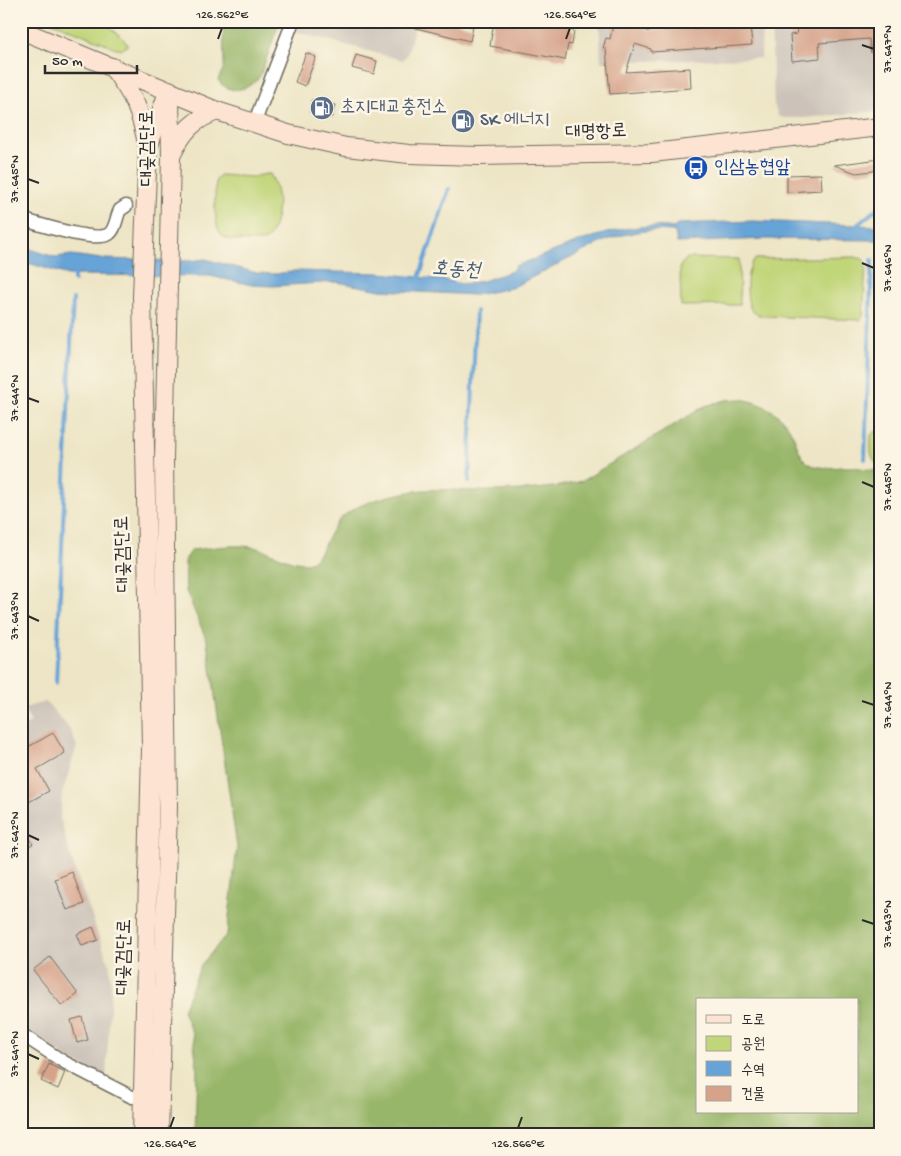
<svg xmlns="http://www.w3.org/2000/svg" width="901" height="1156" viewBox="0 0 901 1156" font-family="'Gochi Hand','Poor Story',sans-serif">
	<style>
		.industrial { fill: #ccc2b9 }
		.green { fill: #c1d579; stroke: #768052 }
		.forest { fill: #98b669; stroke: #62704a; fill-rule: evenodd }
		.water { fill: #66a3d7; stroke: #486781 }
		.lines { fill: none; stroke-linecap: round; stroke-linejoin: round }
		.stream { stroke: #66a3d7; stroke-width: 4 }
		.building { fill: #d6a38a }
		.minor-casing { stroke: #6f6c61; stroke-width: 15 }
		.secondary-casing { stroke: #6f6c61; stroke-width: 20 }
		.minor { stroke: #fff; stroke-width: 12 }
		.secondary { stroke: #fde3d1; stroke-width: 18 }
		.ticks { fill: none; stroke: #2b2b2b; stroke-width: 2 }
		.labels { text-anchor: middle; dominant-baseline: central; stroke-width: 5; stroke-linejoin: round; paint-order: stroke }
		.service-label { font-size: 19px; fill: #4e5e75; stroke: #fcf5e5; text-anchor: start }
		.street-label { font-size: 19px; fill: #2b2b2b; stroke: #fcf5e5 }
		.transit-label { font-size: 19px; fill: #164399; stroke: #fcf5e5; text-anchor: start }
		.water-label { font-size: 20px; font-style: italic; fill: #435b70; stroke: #fcf5e5 }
		.neatline { fill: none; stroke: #2b2b2b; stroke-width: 2 }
		.ticks-label { font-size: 12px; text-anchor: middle; fill: #2b2b2b }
	</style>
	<rect width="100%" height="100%" fill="#fcf5e5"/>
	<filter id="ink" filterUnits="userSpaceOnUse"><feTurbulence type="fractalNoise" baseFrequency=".02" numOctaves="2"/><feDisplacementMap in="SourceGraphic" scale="10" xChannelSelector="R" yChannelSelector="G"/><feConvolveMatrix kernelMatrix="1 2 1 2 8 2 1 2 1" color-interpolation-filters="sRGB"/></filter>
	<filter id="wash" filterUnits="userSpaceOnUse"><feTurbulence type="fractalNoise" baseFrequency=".0096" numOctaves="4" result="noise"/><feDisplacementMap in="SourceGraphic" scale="20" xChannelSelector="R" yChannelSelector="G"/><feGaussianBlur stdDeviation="1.12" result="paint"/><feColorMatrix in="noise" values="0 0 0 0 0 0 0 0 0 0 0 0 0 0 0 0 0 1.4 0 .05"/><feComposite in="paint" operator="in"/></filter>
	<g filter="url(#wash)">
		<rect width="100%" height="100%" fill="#ede5c5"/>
		<!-- industrial -->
		<g class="industrial">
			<path d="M301,21H416L407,55L402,60L297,32Z"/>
			<path d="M599,21H762L761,58L601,62Z"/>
			<path d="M771,21H880V111L803,118H784L778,116L774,104Z"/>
			<path d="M46,702L70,729L77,746L62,794L60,818L70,855L110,967L111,992L106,1076L65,1057L29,1032L21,1024V728L31,722L23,708Z"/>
		</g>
		<!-- green -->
		<g class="green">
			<path d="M50,21H101L121,36L128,45L121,50Z"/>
			<path d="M266,174H270C282,194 279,220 268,239L263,241C252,241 233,242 224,237C212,230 215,193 216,180L220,175L252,177Z"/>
			<path d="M855,257L863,259L866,264L863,316L859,320L764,316C759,315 754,314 751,309C745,299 745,264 756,259Z"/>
			<path d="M687,258L739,259L740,305L681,306L680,266Z"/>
			<path d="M874,432H880V465C868,459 871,446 871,435Z"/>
		</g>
		<!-- forest -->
		<g class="forest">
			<path d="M223,21H280L260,76C250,90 229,96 218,80L224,67Z"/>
			<path d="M740,399C766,403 786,416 795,440C798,448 801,458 808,463C819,471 840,466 853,467C862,468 871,470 880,471V1135H195L197,1068L193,1035L183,1010L201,965L227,934L237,847L207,641L186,591L185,560L192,550C213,548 237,543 257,548C274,552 292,566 310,562C321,559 330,527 342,517C360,502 387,496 409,492C429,488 450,490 470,491C508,491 545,491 582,481L705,406L726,400ZM697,1000H857V1112H697Z"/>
		</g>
		<!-- water -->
		<path class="water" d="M753,221L880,226V240L764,239L677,243L675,232L671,231C648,229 621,233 600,243L511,288L475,295L380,290L337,282L273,286L252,285L210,276L68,275L21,261V246L55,257L72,255L101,259L190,261L205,259L257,273L276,274L294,271L380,273L445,280L462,284L483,281L512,271L515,266C567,248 619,219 675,228L677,224Z"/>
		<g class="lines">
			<!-- stream -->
			<g class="stream">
				<path d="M855,227L880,206"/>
				<path d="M74,281V270"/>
				<path d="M418,281L449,189"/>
				<path d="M865,459L872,260"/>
				<path d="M469,482L476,311"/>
				<path d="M56,683L73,299"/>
			</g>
		</g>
		<g id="blocks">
			<!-- building -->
			<g class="building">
				<path d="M403,21H451L473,27L470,41L403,25Z"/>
				<path d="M494,21H564V24L572,26L571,30L574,31L572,45L568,44L565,60L490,46Z"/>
				<path d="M614,21H638L648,24L646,31L750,25L752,45L651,52V49L635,44L626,72L690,68L691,88L610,94L606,49L603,48L606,38L610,39Z"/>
				<path d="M795,21H880V53H871L869,39L819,43L820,58L792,61L790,35L797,34Z"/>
				<path d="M306,53L316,57L305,86L295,82Z"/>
				<path d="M356,55L377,61L374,74L352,68Z"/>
				<path d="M312,100L335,105L332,117L310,112Z"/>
				<path d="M880,159V166L873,171L856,173L834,165Z"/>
				<path d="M821,174L822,190L787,192V175Z"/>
				<path d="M53,733L65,753L37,769L49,791L27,803L21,792V751Z"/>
				<path d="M21,823L33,844L21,850Z"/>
				<path d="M72,872L84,904L67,910L55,879Z"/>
				<path d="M93,927L98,940L82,946L77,934Z"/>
				<path d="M50,957L78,994L62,1006L33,970Z"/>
				<path d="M82,1017L88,1040L77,1043L71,1020Z"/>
				<path d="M49,1064L65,1072L58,1089L41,1081Z"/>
			</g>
		</g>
	</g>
	<g filter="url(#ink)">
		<use href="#blocks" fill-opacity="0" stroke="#6f6c61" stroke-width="1"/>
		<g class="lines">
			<!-- minor casing -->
			<g class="minor-casing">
				<g id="minor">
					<path d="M254,124L293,21"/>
					<path d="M21,219C38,224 95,243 109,234C116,229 116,217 120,210L126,206"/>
					<path d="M21,1034L64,1062L132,1097"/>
				</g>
			</g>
			<!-- secondary casing -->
			<g class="secondary-casing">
				<g id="secondary">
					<path d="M21,30L217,111L288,134L346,147L409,154L479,156L652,153L880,127"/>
					<path d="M112,67C135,97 140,110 148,147"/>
					<path d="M172,154C183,131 193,120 217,111"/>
					<path d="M142,1135L151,747L142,296L148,147L169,90"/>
					<path d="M159,1135L168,806L164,458L171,157L170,98"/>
				</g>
			</g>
			<!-- minor -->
			<use href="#minor" class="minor"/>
			<!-- secondary -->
			<use href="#secondary" class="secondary"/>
		</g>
	</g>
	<!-- ticks -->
	<path class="ticks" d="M218,39L222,28M566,39L570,28M862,45L874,49M28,179L39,183M862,263L874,268M28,398L39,402M862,482L874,487M28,616L39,621M862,701L874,705M28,835L39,840M862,920L874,924M28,1054L39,1059M170,1128L174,1117M518,1128L522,1117"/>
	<!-- icons -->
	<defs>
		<g id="fuel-disc" transform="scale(1.25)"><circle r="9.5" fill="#5c6f8a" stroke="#fcf5e5"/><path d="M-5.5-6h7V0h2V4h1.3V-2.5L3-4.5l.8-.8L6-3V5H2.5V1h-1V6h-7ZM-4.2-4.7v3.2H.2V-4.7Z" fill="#fff"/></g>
		<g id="bus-disc" transform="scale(1.25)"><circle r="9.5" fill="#1a4fb4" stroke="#fcf5e5"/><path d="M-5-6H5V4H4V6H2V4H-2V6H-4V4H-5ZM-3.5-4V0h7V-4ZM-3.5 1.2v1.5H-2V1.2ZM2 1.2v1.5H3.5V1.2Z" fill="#fff"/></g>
	</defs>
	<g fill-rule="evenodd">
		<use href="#fuel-disc" x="322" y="108"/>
		<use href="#fuel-disc" x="463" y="121"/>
		<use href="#bus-disc" x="696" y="168"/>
	</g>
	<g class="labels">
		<!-- service labels -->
		<g class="service-label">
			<text x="340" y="108">초지대교충전소</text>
			<text x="480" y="121">SK 에너지</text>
		</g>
		<!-- street labels -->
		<g class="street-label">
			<text transform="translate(596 133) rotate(-2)">대명항로</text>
			<text transform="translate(148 148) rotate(-90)">대곶검단로</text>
			<text transform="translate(124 554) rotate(-91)">대곶검단로</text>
			<text transform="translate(125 957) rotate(-88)">대곶검단로</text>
		</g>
		<!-- transit labels -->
		<g class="transit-label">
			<text x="714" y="168">인삼농협앞</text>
		</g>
		<!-- water labels -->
		<g class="water-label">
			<text transform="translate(456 271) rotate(3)">호동천</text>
		</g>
	</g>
	<!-- margin -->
	<rect width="901" height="1156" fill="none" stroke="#fcf5e5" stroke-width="55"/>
	<!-- legend -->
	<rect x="696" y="998" width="162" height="115" fill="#fcf5e5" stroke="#a8a49b"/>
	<rect x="706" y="1015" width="25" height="8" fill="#fde3d1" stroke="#a8a49b"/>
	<text x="741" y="1024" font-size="15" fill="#2b2b2b">도로</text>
	<rect x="706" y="1036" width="25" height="15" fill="#c1d579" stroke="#a8a49b"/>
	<text x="741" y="1048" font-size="15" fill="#2b2b2b">공원</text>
	<rect x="706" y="1061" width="25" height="15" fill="#66a3d7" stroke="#a8a49b"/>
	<text x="741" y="1074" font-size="15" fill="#2b2b2b">수역</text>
	<rect x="706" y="1086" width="25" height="15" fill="#d6a38a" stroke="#a8a49b"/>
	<text x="741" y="1098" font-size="15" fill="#2b2b2b">건물</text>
	<!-- scale -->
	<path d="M45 65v8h92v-8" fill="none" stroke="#2b2b2b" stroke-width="2.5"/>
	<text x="52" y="65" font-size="15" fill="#2b2b2b" stroke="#fcf5e5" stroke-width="4" paint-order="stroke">50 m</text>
	<rect x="28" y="28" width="846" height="1100" class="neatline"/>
	<g class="ticks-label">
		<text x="222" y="18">126.562°E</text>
		<text x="570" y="18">126.564°E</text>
		<text transform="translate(887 49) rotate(-90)" y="4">37.647°N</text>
		<text transform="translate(14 179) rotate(-90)" y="4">37.645°N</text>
		<text transform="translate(887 268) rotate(-90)" y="4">37.646°N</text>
		<text transform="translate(14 398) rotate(-90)" y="4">37.644°N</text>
		<text transform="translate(887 487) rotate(-90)" y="4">37.645°N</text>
		<text transform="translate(14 616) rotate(-90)" y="4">37.643°N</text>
		<text transform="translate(887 705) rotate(-90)" y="4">37.644°N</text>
		<text transform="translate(14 835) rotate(-90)" y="4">37.642°N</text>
		<text transform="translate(887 924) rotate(-90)" y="4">37.643°N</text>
		<text transform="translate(14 1054) rotate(-90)" y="4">37.641°N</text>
		<text x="170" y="1147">126.564°E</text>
		<text x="518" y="1147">126.566°E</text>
	</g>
</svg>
